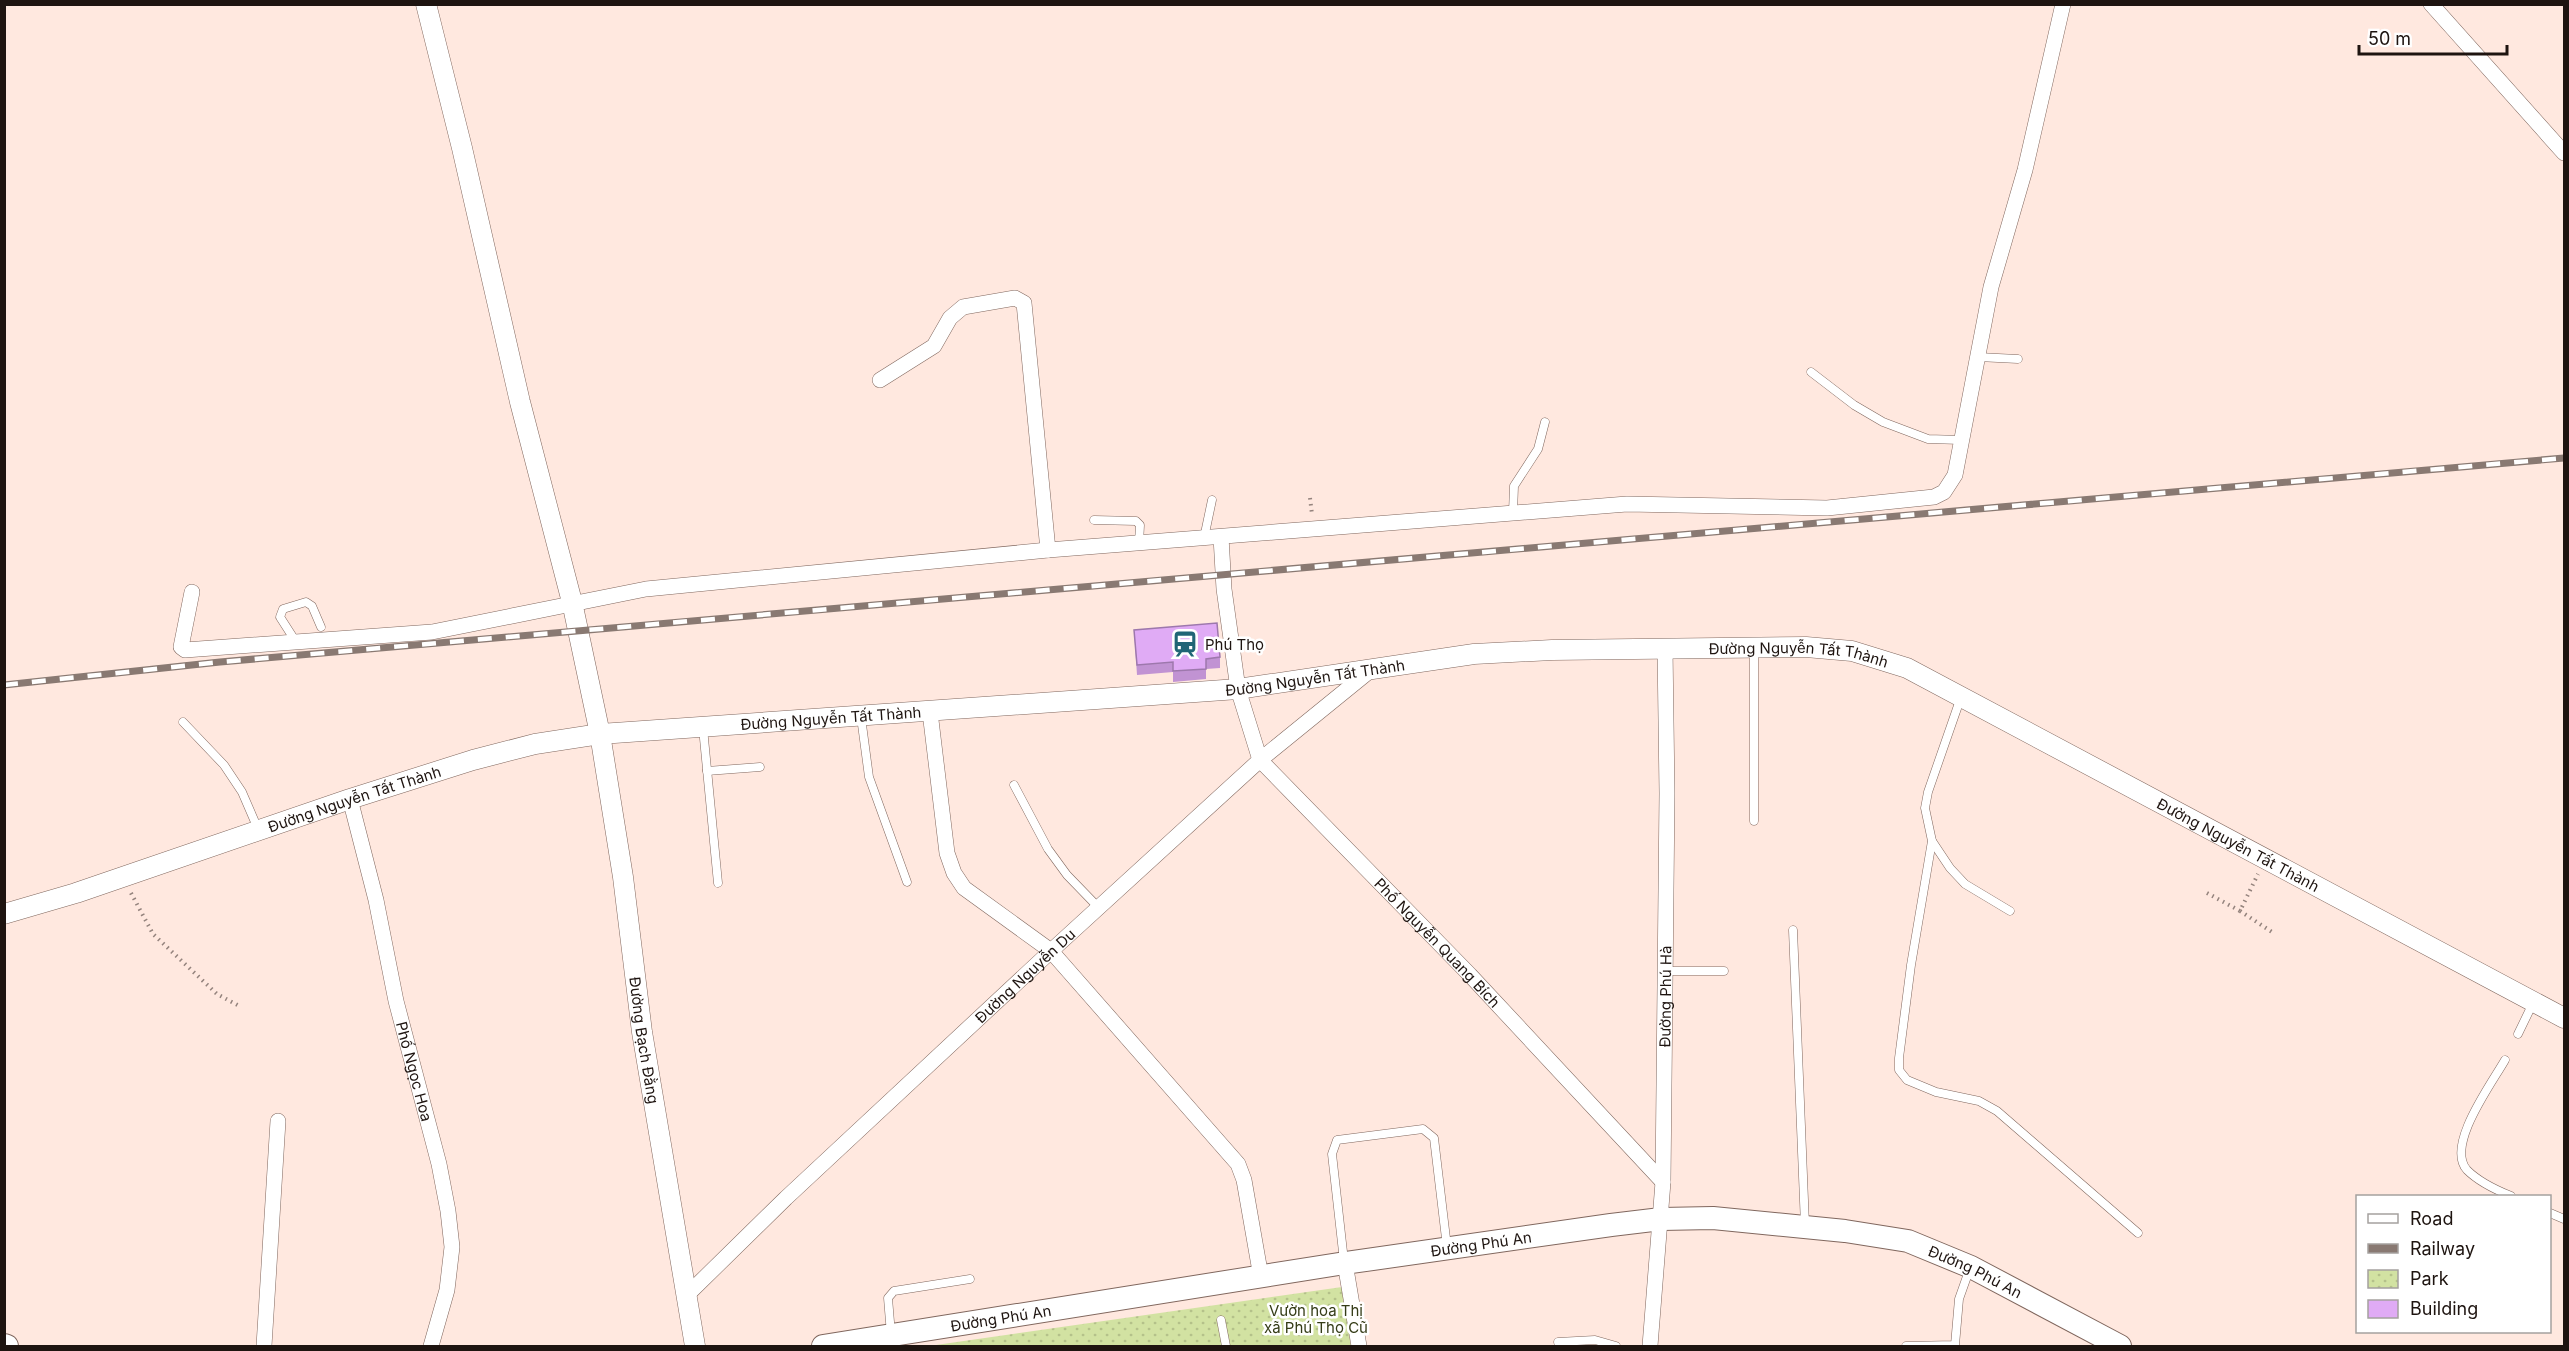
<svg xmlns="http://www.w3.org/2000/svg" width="2569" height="1351" viewBox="0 0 2569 1351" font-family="Inter,sans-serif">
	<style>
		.park { fill: url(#park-dots) }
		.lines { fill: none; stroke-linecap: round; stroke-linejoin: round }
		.service-casing { stroke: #80675e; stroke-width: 9 }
		.minor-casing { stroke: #80675e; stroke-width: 16 }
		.tertiary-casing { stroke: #80675e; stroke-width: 21 }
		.secondary-casing { stroke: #80675e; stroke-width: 24 }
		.path { stroke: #94837d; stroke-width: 4; stroke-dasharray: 1.5 4.5; stroke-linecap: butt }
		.service { stroke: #fff; stroke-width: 8 }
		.minor { stroke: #fff; stroke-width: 15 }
		.tertiary { stroke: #fff; stroke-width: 20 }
		.secondary { stroke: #fff; stroke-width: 22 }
		.rail-casing { stroke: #897972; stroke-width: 7 }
		.rail { stroke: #fff; stroke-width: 4.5; stroke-dasharray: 14; stroke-linecap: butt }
		.wall { fill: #c193d3 }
		.building { fill: #e0abf5; stroke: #9d78ac; stroke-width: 1.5 }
		.labels { text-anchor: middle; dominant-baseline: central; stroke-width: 5; stroke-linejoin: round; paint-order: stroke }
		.poi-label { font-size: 15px; fill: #1e1410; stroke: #fff; text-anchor: start }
		.street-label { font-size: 15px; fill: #1e1410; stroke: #fff }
		.park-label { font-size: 15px; fill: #353c17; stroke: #fff }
	</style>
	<defs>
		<pattern id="park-dots" width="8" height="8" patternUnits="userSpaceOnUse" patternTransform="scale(1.5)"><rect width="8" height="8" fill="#d2e2a2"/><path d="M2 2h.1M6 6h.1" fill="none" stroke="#b4c18a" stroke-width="1.8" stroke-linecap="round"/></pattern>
	</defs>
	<rect width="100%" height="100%" fill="#ffe8df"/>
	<!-- park -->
	<path class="park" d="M1342,1287L1351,1346H929Z"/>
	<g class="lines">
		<!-- service casing -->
		<g class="service-casing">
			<g id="service">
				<path d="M1978,357L2018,359"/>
				<path d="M1811,372L1854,405L1883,422L1928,439L1961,440"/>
				<path d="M1513,513L1514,486L1538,449L1545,422"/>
				<path d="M1094,520L1136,521L1140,525L1139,543"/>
				<path d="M1204,538L1212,500"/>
				<path d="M296,642L280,617L283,609L306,602L312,606L321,627"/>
				<path d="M1961,697L1928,792L1925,808L1932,841L1911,965L1899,1058V1070L1907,1080L1936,1092L1979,1101L1997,1111L2138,1233"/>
				<path d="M861,717L869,777L907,882"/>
				<path d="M183,722L224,765L242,792L258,829"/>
				<path d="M703,728L718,883"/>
				<path d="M707,771L760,767"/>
				<path d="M1014,785L1048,849L1067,875L1099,908"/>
				<path d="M1754,821V649"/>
				<path d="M1932,841L1950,868L1965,884L2010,911"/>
				<path d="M1793,930L1805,1225"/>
				<path d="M1664,971H1724"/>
				<path d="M2518,1034L2533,1003"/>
				<path d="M2505,1060C2492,1083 2445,1146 2467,1170C2479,1182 2496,1190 2511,1196"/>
				<path d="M2550,1213L2564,1219"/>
				<path d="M1344,1261L1332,1154L1337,1140L1423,1129L1434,1138L1447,1247"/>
				<path d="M1221,1320L1226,1346"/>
				<path d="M891,1334L888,1298L894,1291L970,1279"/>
				<path d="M1558,1342L1595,1340L1616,1346"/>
				<path d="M1906,1346L1955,1345L1959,1299L1970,1268"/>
			</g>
		</g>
		<!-- minor casing -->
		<g class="minor-casing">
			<g id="minor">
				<path d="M2431,4L2564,153"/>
				<path d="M880,380L934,346L950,318L963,307L1015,298L1024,303L1048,550"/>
				<path id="s1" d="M1221,537L1224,589L1238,689L1260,760L1470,975L1663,1182"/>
				<path d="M192,592L181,647L185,650L432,632L646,589L1048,550L1627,504L1827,508L1934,497L1944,492L1955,475L1991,287L2025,170L2063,4"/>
				<path d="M930,712L947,853L954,873L964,888L1051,951L1238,1164L1244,1180L1261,1277"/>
				<path id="s2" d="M350,799L376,900L396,1001L439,1164L448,1211L452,1247L447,1290L431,1346"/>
				<path d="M1345,1263L1359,1346"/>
				<path id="s3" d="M687,1295L786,1198L1051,951L1260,760L1372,669"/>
				<path d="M264,1346L278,1121"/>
				<path id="s4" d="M1650,1346L1663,1182L1667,793L1665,648"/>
			</g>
		</g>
		<!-- tertiary casing -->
		<g class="tertiary-casing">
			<g id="tertiary">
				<path id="s5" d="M426,4L462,148L520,402L572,602L600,734L623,877L642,1032L695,1346"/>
				<path id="s6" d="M4,914L76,893L350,799L473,760L535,744L600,734L1238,689L1474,654L1552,650L1806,647L1852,651L1907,668L2564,1018"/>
			</g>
		</g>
		<!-- secondary casing -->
		<g class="secondary-casing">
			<g id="secondary">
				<path d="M4,1345L7,1346"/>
				<path id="s7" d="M823,1346L1345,1263L1611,1225L1661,1219L1713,1218L1845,1231L1908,1241L1971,1267L2120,1346"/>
			</g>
		</g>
		<!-- path -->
		<g class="path">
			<path d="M1310,498L1312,514"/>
			<path d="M131,893L153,934L217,994L241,1007"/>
			<path d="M2207,893L2240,911L2258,874"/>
			<path d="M2240,911L2272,932"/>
		</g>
		<!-- service -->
		<use href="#service" class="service"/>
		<!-- minor -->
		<use href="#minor" class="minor"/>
		<!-- tertiary -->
		<use href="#tertiary" class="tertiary"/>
		<!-- secondary -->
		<use href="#secondary" class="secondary"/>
		<!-- rail casing -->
		<g class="rail-casing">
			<path id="rail" d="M4,685L220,662L2564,458"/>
		</g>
		<!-- rail -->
		<use href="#rail" class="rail"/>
	</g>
	<!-- wall -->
	<path class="wall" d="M1134,630L1220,657V668L1206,669V679L1173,682V672L1137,675Z"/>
	<!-- building -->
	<path class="building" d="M1217,623L1220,657L1206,659V669L1173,671V662L1137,665L1134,630Z"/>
	<!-- icons -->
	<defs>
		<g id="station-bare" transform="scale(2.07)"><path d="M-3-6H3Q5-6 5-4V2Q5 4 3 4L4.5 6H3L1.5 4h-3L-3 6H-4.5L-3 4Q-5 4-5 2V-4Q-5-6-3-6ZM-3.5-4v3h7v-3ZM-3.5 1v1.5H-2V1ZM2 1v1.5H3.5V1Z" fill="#206576" stroke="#fff" stroke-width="2.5" paint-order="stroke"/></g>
	</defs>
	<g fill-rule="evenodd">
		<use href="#station-bare" x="1185" y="644"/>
	</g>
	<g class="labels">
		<!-- poi labels -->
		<g class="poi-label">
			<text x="1205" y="644">Phú Thọ</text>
		</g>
		<!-- street labels -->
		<g class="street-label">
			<text stroke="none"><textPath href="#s6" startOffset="1827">Đường Nguyễn Tất Thành</textPath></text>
			<text stroke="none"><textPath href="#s6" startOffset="1341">Đường Nguyễn Tất Thành</textPath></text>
			<text stroke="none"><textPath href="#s6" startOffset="855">Đường Nguyễn Tất Thành</textPath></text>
			<text stroke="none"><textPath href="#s6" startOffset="369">Đường Nguyễn Tất Thành</textPath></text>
			<text stroke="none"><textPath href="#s6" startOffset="2313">Đường Nguyễn Tất Thành</textPath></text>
			<text stroke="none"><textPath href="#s1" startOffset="482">Phố Nguyễn Quang Bích</textPath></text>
			<text stroke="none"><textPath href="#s3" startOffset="465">Đường Nguyễn Du</textPath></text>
			<text stroke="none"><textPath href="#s4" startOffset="350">Đường Phú Hà</textPath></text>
			<text stroke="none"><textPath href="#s5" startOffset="1060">Đường Bạch Đằng</textPath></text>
			<text stroke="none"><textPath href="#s2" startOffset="280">Phố Ngọc Hoa</textPath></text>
			<text stroke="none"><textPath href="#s7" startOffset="666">Đường Phú An</textPath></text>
			<text stroke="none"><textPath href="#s7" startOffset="1170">Đường Phú An</textPath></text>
			<text stroke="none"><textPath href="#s7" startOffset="180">Đường Phú An</textPath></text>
		</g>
		<!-- park labels -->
		<g class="park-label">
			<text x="1316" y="1310">Vườn hoa Thị<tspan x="1316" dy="17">xã Phú Thọ Cũ</tspan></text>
		</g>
	</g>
	<!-- border -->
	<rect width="2569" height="1351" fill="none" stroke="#1e1410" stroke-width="12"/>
	<!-- legend -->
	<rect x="2356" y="1195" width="195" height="138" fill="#ffffff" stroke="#a5a19f" stroke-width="1.5"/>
	<rect x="2368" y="1214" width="30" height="9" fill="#ffffff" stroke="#a5a19f" stroke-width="1.5"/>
	<text x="2410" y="1225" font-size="18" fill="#1e1410">Road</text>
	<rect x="2368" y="1244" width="30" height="9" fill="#897972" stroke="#a5a19f" stroke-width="1.5"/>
	<text x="2410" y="1255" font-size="18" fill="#1e1410">Railway</text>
	<rect x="2368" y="1270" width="30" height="18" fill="url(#park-dots)" stroke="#a5a19f" stroke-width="1.5"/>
	<text x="2410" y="1285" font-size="18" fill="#1e1410">Park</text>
	<rect x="2368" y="1300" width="30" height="18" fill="#e0abf5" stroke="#a5a19f" stroke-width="1.5"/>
	<text x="2410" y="1315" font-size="18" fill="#1e1410">Building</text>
	<!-- scale -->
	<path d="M2359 45v9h148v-9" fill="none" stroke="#1e1410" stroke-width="3"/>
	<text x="2368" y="45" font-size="18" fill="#1e1410" stroke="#ffffff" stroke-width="4.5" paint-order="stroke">50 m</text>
</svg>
